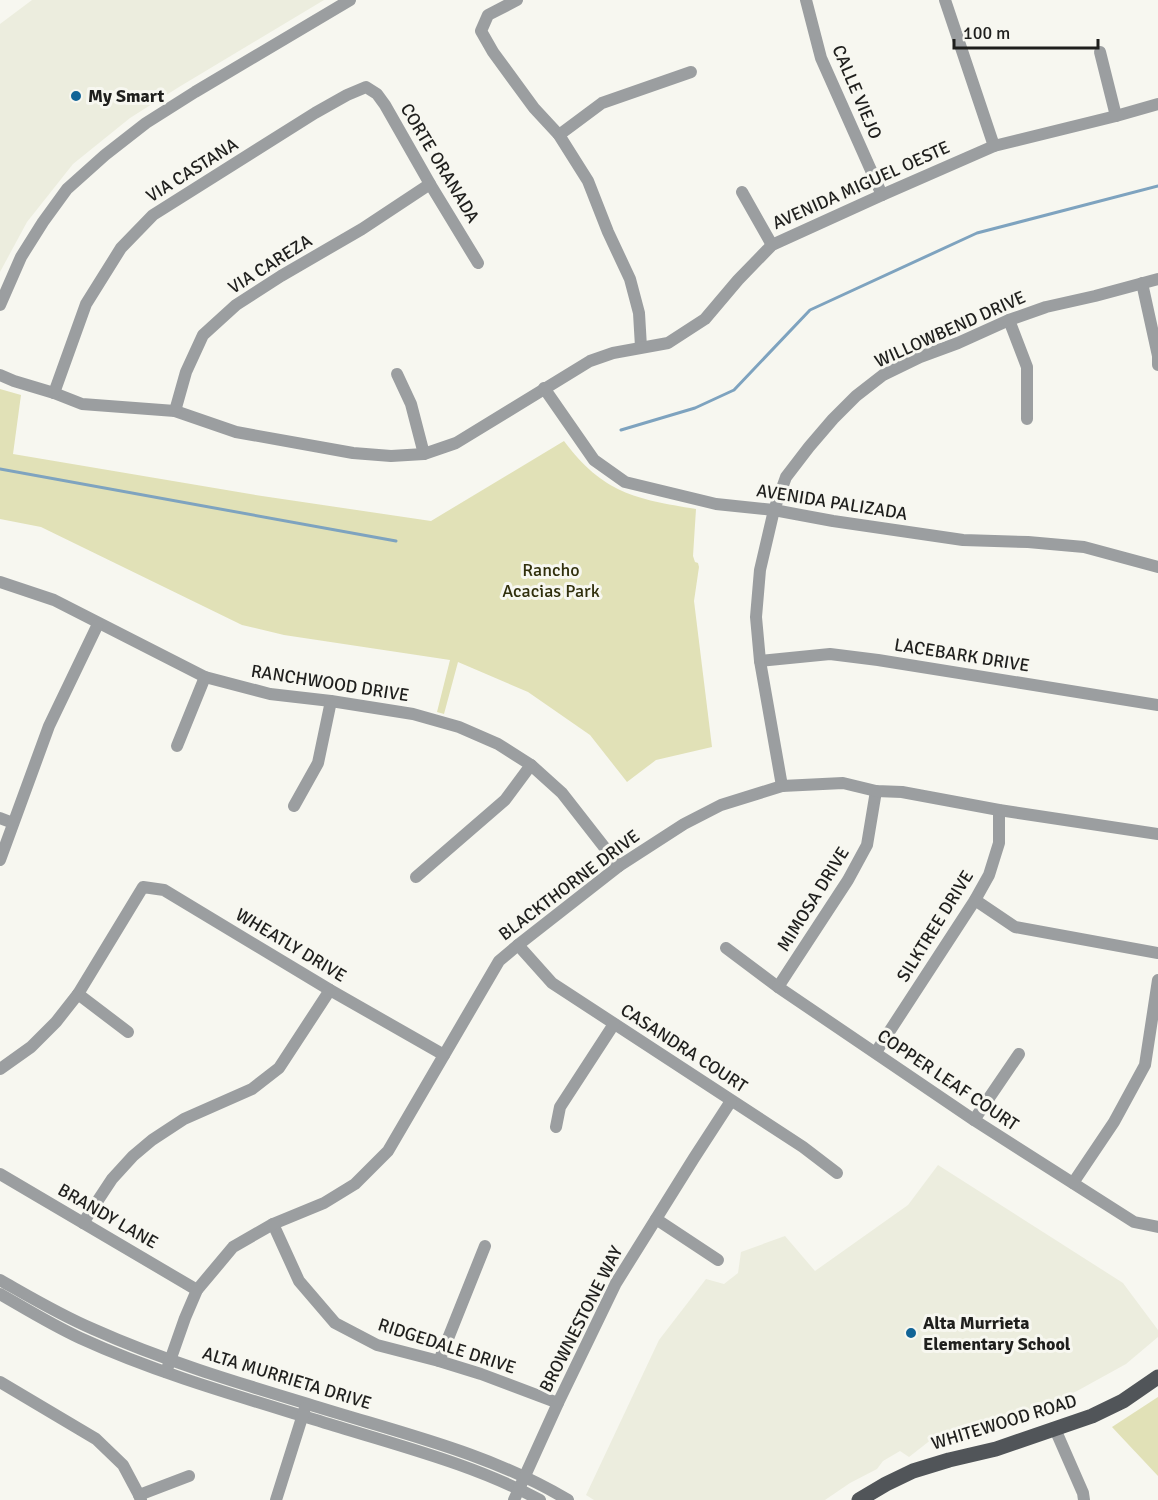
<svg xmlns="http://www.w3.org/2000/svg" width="1158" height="1500" viewBox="0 0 1158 1500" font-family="Signika,sans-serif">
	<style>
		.built { fill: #ecedde }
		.green { fill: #e1e1b7 }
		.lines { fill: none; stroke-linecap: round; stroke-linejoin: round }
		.stream { stroke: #7ea3bf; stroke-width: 3 }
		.minor { stroke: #9b9ea0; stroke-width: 12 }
		.major { stroke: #515559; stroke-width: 15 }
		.poi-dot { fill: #116496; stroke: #f7f7f0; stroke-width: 2 }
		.labels { text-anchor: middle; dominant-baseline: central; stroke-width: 6; stroke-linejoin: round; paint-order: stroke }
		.street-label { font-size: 18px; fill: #1f1f1d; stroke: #f7f7f0 }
		.poi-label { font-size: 18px; font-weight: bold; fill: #1f1f1d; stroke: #f7f7f0; text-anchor: start }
		.park-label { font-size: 18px; fill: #302f0c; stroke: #f7f7f0 }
	</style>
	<rect width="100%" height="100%" fill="#f7f7f0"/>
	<!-- built -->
	<g class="built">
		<path d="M32,0H324L179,87L130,118L73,164L27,222L0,272V24Z"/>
		<path d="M938,1165L1123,1283L1158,1330V1337L1126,1364L1077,1391L1034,1410L932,1439L909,1457L900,1451L883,1461L877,1469L850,1483L825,1500H594L586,1495L659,1340L706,1279L724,1284L738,1273L741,1252L785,1236L815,1271L908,1205Z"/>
	</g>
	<!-- green -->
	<g class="green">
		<path d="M0,389L21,395L13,454L262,496L431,521L564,441C603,493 635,499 696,509L693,556L695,562L698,563L699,567L694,601L712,747L656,760L627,782L590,735L528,692L458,662L444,714L437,712L450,660L284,635L242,625L41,527L0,519Z"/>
		<path d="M1158,1397V1476L1112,1427Z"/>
	</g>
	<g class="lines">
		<!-- stream -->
		<g class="stream">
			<path d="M621,430L695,408L734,390L810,310L977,233L1158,186"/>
			<path d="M0,469L396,541"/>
		</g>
		<!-- minor -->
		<g class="minor">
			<path d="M517,0L488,15L481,31L493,52L534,108L559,135L588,181L608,232L630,279L639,313L641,347"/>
			<path d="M806,0L821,58L882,195"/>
			<path d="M945,0L994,146"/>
			<path d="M1100,52L1116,116"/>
			<path d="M559,135L602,103L691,72"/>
			<path d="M742,192L772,245"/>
			<path d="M1142,283L1158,356V365"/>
			<path d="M0,305L21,257L43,222L67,189L105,155L146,123L195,92L350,0"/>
			<path d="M1009,320L1027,367V419"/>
			<path d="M397,374L411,404L424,454"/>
			<path d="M0,375L14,381L54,393L82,404L175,411L236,432L353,453L391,456L424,454L456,443L590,361L613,353L668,343L705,319L738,280L772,245L882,195L994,146L1116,116L1158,104"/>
			<path d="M544,388L594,460L625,482L716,504L774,510L833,521L963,540L1028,542L1084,547L1158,567"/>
			<path d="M54,393L86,304L121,248L153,215L315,113L347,95L366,87L377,94L385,105L430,184L478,263"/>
			<path d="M175,411L186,372L203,335L236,305L281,276L362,229L430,184"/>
			<path d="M0,582L54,600L205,677L270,694L331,701L413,714L459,727L498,744L531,765L562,793L619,866"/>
			<path d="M760,661L830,654L878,660L1158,705"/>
			<path d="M177,746L205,677"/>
			<path d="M782,786L760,661L756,617L760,570L774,510L786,477L809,447L833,419L856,396L883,375L920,357L958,343L1009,320L1046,307L1095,296L1158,279"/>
			<path d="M294,806L318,763L331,701"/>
			<path d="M0,818L13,823"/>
			<path d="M0,860L49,726L98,624"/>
			<path d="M416,877L505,800L531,765"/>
			<path d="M975,900L1015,927L1158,953"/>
			<path d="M518,945L552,983L803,1147L837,1173"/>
			<path d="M726,948L778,987L974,1120L1134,1222L1158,1227"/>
			<path d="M778,987L848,880L867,845L876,791"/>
			<path d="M78,994L128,1032"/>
			<path d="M876,1052L975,900L989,875L999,843V810"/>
			<path d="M0,1069L31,1047L56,1022L78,994L143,887L164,890L330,990L444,1055"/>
			<path d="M974,1120L1019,1054"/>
			<path d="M556,1127L560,1107L614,1024"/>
			<path d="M0,1174L197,1290"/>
			<path d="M1073,1183L1114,1122L1145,1065L1158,980"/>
			<path d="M656,1219L718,1260"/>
			<path d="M83,1223L112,1179L133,1156L152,1140L184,1119L252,1089L279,1068L330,990"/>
			<path d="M273,1224L299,1281L335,1323L377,1345L439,1361L481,1374L558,1403"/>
			<path d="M0,1280C30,1297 60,1315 93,1329C162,1360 235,1382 308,1404C396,1432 488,1452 568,1500"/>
			<path d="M0,1294C26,1309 52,1325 80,1338C163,1376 252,1400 339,1427C407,1448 477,1466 540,1500"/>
			<path d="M439,1361L485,1246"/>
			<path d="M166,1372L185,1318L197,1290L233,1247L273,1224L324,1203L355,1184L388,1151L499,961L518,945L619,866L684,824L721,805L782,786L843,783L876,791L902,792L999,810L1158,834"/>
			<path d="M0,1382L96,1439L123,1465L139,1495L141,1500"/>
			<path d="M1055,1429L1083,1493L1084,1500"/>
			<path d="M139,1495L189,1476"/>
			<path d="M276,1500L305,1408"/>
			<path d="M514,1500L558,1403L616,1283L694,1158L731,1101"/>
		</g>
		<!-- major -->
		<path class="major" d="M859,1500L886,1484L913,1471L949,1460L996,1449L1092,1416L1123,1401L1158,1377"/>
	</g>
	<!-- markers -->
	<g class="poi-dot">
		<circle cx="76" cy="96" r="6"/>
		<circle cx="911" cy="1333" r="6"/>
	</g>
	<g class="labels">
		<!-- street labels -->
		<g class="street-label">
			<text transform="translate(857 92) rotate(67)">CALLE VIEJO</text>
			<text transform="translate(440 163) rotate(59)">CORTE ORANADA</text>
			<text transform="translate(192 170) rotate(-32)">VIA CASTANA</text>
			<text transform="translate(861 185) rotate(-24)">AVENIDA MIGUEL OESTE</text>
			<text transform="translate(270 264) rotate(-32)">VIA CAREZA</text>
			<text transform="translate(950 329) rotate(-24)">WILLOWBEND DRIVE</text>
			<text transform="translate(832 502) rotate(9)">AVENIDA PALIZADA</text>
			<text transform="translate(962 655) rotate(9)">LACEBARK DRIVE</text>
			<text transform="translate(330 683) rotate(9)">RANCHWOOD DRIVE</text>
			<text transform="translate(569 885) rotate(-37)">BLACKTHORNE DRIVE</text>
			<text transform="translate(813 899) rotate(-58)">MIMOSA DRIVE</text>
			<text transform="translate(935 926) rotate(-58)">SILKTREE DRIVE</text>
			<text transform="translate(291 945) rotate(31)">WHEATLY DRIVE</text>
			<text transform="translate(684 1048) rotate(33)">CASANDRA COURT</text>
			<text transform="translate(948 1080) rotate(34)">COPPER LEAF COURT</text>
			<text transform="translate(108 1216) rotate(30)">BRANDY LANE</text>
			<text transform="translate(581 1319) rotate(-63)">BROWNESTONE WAY</text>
			<text transform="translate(447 1346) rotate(18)">RIDGEDALE DRIVE</text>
			<text transform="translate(287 1378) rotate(17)">ALTA MURRIETA DRIVE</text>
			<text transform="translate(1004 1422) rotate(-17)">WHITEWOOD ROAD</text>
		</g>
		<!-- poi labels -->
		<g class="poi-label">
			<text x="88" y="96">My Smart</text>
			<text x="923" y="1323">Alta Murrieta<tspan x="923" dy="21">Elementary School</tspan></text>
		</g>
		<!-- park labels -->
		<g class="park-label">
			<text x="551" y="570">Rancho<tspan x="551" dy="21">Acacias Park</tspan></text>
		</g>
	</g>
	<!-- scale -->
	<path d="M954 39v9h144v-9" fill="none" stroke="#1f1f1d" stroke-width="3"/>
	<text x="963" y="39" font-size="18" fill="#1f1f1d" stroke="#f7f7f0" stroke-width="4.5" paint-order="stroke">100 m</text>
</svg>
